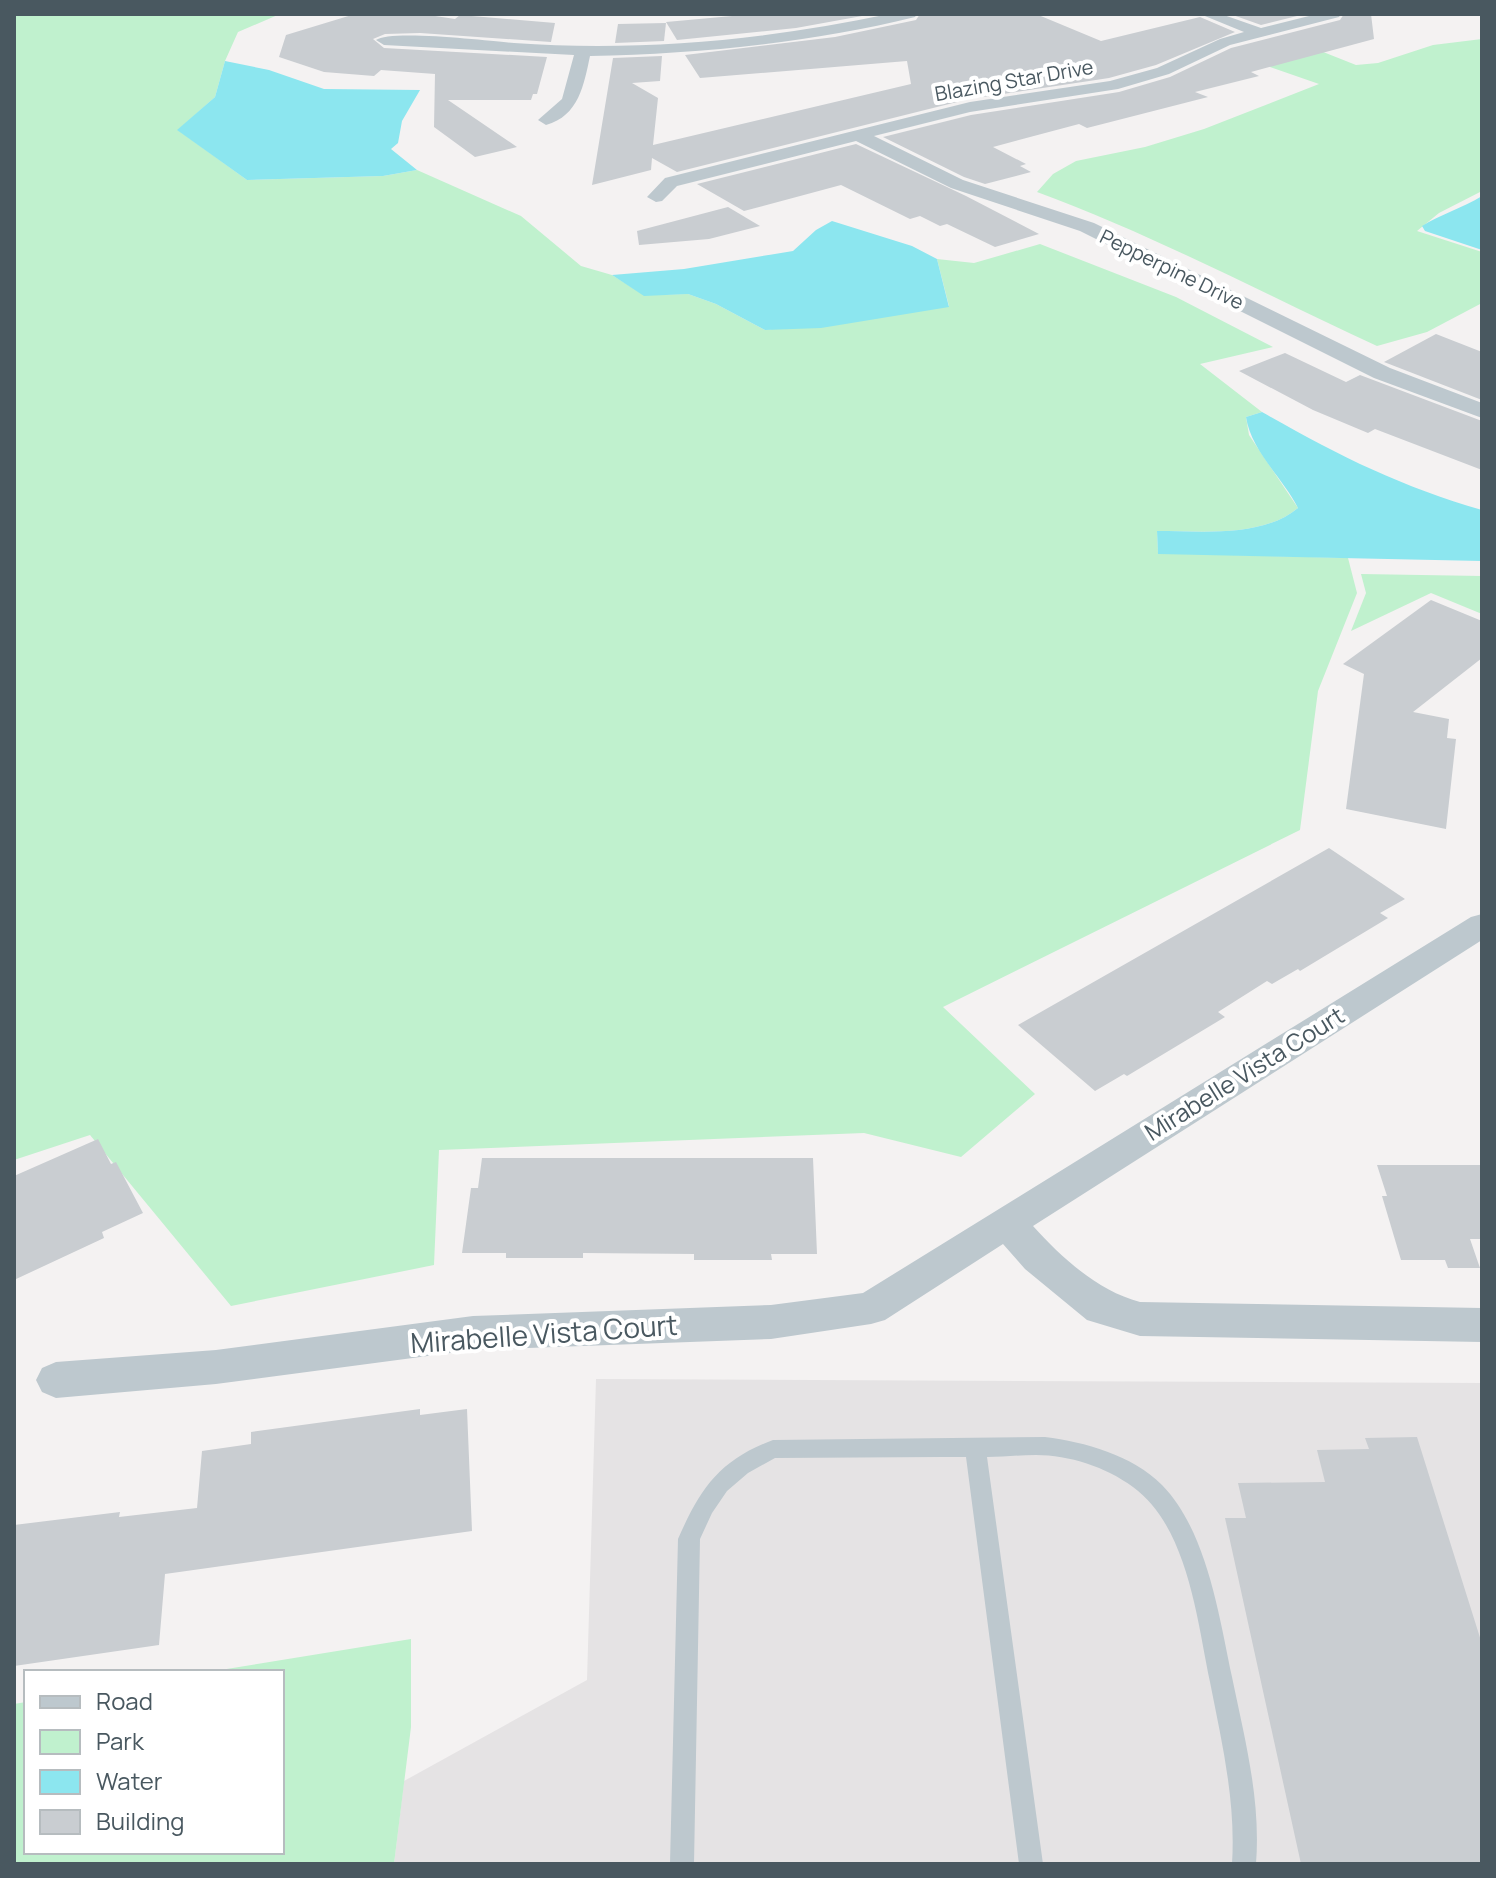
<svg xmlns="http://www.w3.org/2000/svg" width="1496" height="1878" viewBox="0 0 1496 1878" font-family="Manrope,sans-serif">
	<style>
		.education { fill: #e5e3e4 }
		.green { fill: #c0f1ce }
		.water { fill: #8ce6ef }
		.building { fill: #c9cdd1 }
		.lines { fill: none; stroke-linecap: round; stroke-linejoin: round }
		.service { fill: #bdc8ce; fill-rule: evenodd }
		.minor { fill: #bdc8ce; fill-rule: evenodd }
		.labels { text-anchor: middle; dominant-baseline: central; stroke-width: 8; stroke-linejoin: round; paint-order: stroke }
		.far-street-label { font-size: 20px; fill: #495860; stroke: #fff }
		.street-label { font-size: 24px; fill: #495860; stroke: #fff }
		.near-street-label { font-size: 28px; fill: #495860; stroke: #fff }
	</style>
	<rect width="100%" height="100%" fill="#f4f2f2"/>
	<!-- education -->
	<path class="education" d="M596,1379L1482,1383V1864H394L404,1781L587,1680Z"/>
	<!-- green -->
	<g class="green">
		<path d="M14,14H280L238,32L225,61L215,97L178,130L247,180L383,176L417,170L521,216L581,266L612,275L644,295L688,294L716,304L765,330L949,306L937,259L974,263L1040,244L1176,297L1273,347L1200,364L1262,412L1246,417L1249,435L1298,508C1262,538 1202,531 1157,531L1158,553L1348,558L1357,593L1318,691L1300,830L943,1007L1035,1094L961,1157L864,1133L439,1150L434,1265L231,1306L90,1135L14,1160Z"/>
		<path d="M1482,39V191L1439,213L1417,231L1482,252V303L1427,332L1377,346C1264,294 1154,235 1037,192L1053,174L1076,161L1145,147L1204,129L1319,84L1270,67L1262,53L1298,42L1356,65L1378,63L1433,45Z"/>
		<path d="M1361,574L1482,576V614L1431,593L1351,631L1366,593Z"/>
		<path d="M411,1639V1727L394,1864H14V1704L26,1702V1852H282V1672H208Z"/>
	</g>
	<!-- water -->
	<g class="water">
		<path d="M225,61L269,70L324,89L420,90L402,121L398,143L391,149L417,170L383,176L247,180L177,130L215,97Z"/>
		<path d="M1482,196V250L1425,231L1422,226C1441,214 1463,208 1482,196Z"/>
		<path d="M832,221L912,246L937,259L949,307L821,328L765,330L716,304L688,294L644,296L612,275L684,269L793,251L816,230Z"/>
		<path d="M1262,412C1335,454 1401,487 1482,510V561L1158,554L1157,531C1202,531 1262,538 1298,508C1283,478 1251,451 1246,417Z"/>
	</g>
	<!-- building -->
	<g class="building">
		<path d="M355,14H422L455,19L460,15L555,23L551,42L420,33L385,34L373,39L384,48L547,57L537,94H533L531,100H448L517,147L475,157L434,127L435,74L381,70L374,76L324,72L279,57L286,35Z"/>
		<path d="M754,14H873L796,28L677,40L666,22Z"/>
		<path d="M920,14H1036L1101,41L1200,17L1235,32L1156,65L1109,78L969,99L677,172L652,158L651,170L592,185L613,58L662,56L660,81L632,83L658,98L653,145L911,84L907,61L700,78L685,55L835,37L916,20Z"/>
		<path d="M1230,14H1305L1261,25Z"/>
		<path d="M1344,14H1371L1374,39L1251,72L1259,76L1195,92L1208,97L1087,128L1079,124L993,147L1026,164L1020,166L1031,172L985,184L964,177L883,137L971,115L1119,92L1170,77L1231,48L1340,20Z"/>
		<path d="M666,23L664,41L615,43L618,24Z"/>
		<path d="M856,144L966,196L1039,234L995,247L947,224L940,226L920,216L910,219L841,185L744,211L697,184Z"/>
		<path d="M728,207L760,226L709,239L639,245L637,231Z"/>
		<path d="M1436,334L1482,352V400L1384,362Z"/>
		<path d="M1285,353L1346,382L1360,375L1482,421V470L1375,429L1368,433L1313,410L1239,371Z"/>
		<path d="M1431,600L1482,621V658L1413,712L1449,719L1447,738L1456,739L1446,829L1346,809L1364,674L1343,664Z"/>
		<path d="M1329,848L1405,899L1380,913L1388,918L1300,971L1298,969L1272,984L1267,981L1218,1012L1225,1017L1127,1076L1124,1074L1095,1091L1018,1025Z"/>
		<path d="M98,1139L111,1164L116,1162L143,1213L102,1232L104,1238L14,1280V1176Z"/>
		<path d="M482,1158H813L817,1254H771L772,1260H694V1254L583,1253V1258H506V1253H462L471,1188H478Z"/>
		<path d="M1377,1165H1482V1239H1470L1480,1268H1448L1445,1260H1401L1382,1196H1387Z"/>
		<path d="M420,1409V1415L467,1409L472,1531L165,1574L159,1645L14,1666V1525L120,1512L119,1517L197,1508L202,1451L251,1444V1432Z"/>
		<path d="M1417,1437L1482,1644V1864H1301L1225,1518H1246L1238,1483L1325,1482L1317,1450L1369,1449L1365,1438Z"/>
	</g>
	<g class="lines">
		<!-- service -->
		<path class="service" d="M1045,1437C1085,1442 1132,1455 1162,1485C1207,1531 1219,1616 1232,1677C1245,1740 1261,1800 1256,1864H1232C1236,1802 1222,1743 1210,1682C1197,1620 1188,1527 1133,1487C1106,1467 1069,1455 1036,1455C1019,1455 1003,1457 987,1457L1043,1864H1019L966,1457H941L775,1458L748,1473L727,1491L712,1513L700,1539L694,1864H670L678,1539C700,1489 719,1460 773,1440Z"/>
		<!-- minor -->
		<g class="minor">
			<path d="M889,14H917L915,17C809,43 699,54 590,56C584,84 579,116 546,125L538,120L562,99L574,55L384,45L376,40C390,29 491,41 514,43C639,52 766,40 889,14Z"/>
			<path d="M1200,14H1221L1261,28L1317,14H1341L1339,17L1230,45L1169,74L1118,89L970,112L874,136L963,180L1094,223L1390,368L1482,403V418L1374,378L1080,231L951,188L856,141L677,186L662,201L656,202L647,197L665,178L970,102L1110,81L1157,68L1220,39L1244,32Z"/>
			<path d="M1482,914V940L1033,1226C1062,1258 1098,1291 1140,1302L1482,1308V1342L1140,1336L1087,1320L1025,1269L1003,1244L885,1320L871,1324L771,1339L473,1350L216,1384L56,1398L42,1392L36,1380L42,1368L56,1362L216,1350L473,1316L771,1305L863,1293L1471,917Z"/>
		</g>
	</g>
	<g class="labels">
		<!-- far-street labels -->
		<g class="far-street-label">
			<text transform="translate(1014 80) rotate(-10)">Blazing Star Drive</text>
			<text transform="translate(1172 269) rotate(26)">Pepperpine Drive</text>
		</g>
		<!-- street labels -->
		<g class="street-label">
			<text transform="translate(1244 1073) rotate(-32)">Mirabelle Vista Court</text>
		</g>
		<!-- near-street labels -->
		<g class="near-street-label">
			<text transform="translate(544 1333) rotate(-4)">Mirabelle Vista Court</text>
		</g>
	</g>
	<!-- border -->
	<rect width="1496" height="1878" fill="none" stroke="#495860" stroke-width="32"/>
	<!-- legend -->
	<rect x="24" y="1670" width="260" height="184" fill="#ffffff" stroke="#b6bcbf" stroke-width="2"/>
	<rect x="40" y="1696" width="40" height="12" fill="#bdc8ce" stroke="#b6bcbf" stroke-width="2"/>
	<text x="96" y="1710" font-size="24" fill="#495860">Road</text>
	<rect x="40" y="1730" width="40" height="24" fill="#c0f1ce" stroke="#b6bcbf" stroke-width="2"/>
	<text x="96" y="1750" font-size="24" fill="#495860">Park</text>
	<rect x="40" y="1770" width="40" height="24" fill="#8ce6ef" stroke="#b6bcbf" stroke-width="2"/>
	<text x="96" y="1790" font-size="24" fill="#495860">Water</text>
	<rect x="40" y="1810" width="40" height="24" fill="#c9cdd1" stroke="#b6bcbf" stroke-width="2"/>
	<text x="96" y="1830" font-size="24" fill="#495860">Building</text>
</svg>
